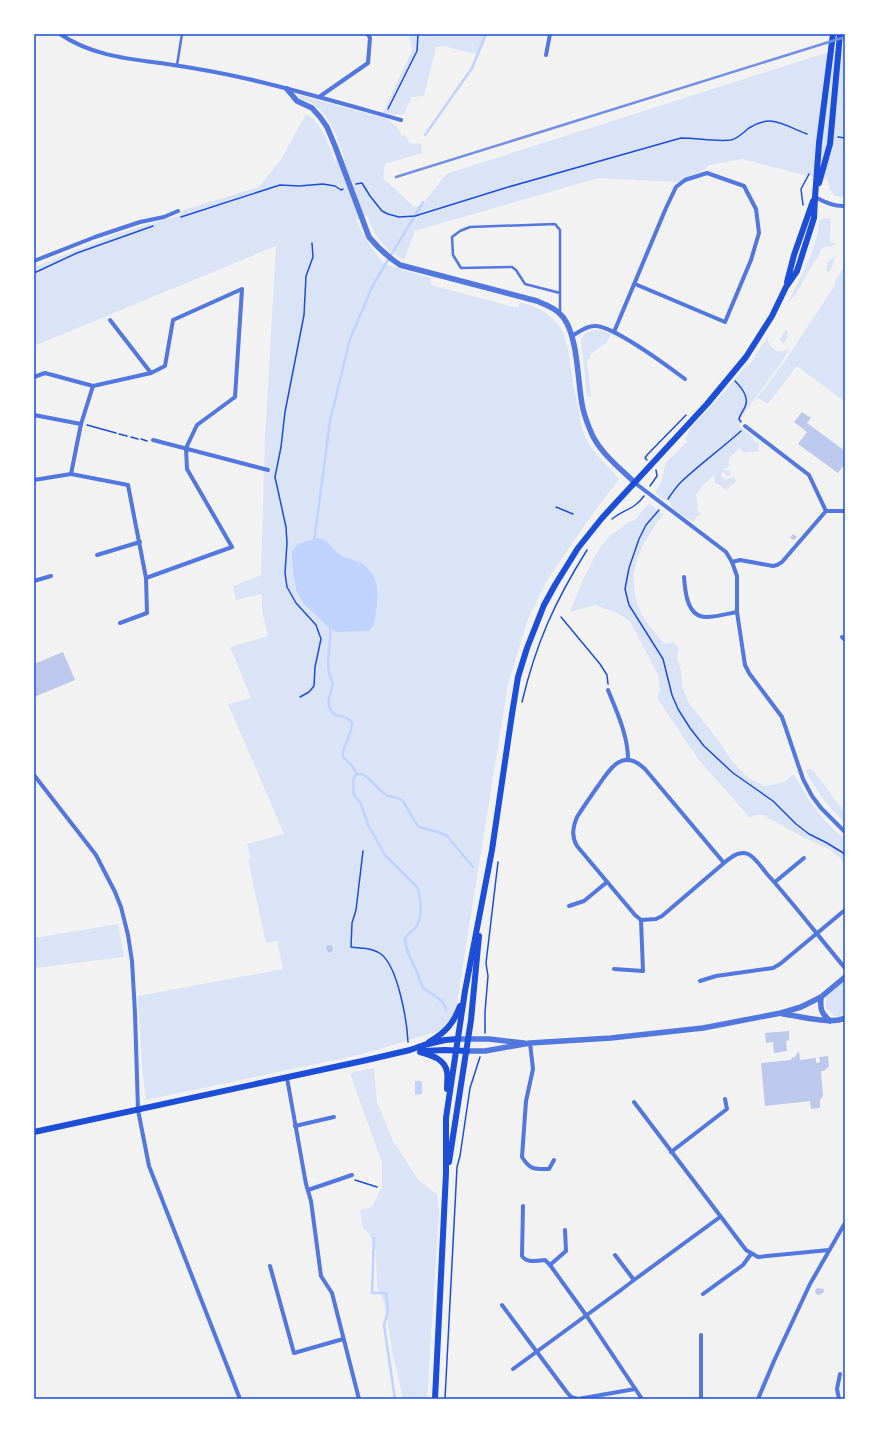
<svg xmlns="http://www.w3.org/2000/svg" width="879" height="1433" viewBox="0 0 879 1433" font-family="Signika,sans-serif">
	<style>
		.green { fill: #dbe4f7 }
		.water { fill: #bfd3fe }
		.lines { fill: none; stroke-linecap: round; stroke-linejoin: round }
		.stream { stroke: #bfd3fe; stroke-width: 2.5 }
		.building { fill: #bdc9ec }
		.path { stroke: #1d4ed8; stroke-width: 1.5 }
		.service { stroke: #5277de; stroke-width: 2.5 }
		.pedestrian { stroke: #5277de; stroke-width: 3.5 }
		.minor { stroke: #5277de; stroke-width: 4 }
		.tertiary { stroke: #5277de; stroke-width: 5.5 }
		.secondary { stroke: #1d4ed8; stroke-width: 6 }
		.rail { stroke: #7290e2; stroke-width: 2.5 }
		.neatline { fill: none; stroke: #1d4ed8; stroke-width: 1.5 }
	</style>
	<rect width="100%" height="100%" fill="#f2f2f2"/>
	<!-- green -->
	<g class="green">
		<path d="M409,34H487L479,55L443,46L436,47L424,96L412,97L403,115L383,113L412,50Z"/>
		<path d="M845,48V197L835,196L830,190L827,179L800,174L742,159L709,165L706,169L678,182L598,178L415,231L404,260C383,248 375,237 367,215L358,220L357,218L356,219C361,232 374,254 384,263C390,267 422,275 431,278V285L518,308L520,302C574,317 566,348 575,393C576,401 579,408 580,416C581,421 581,427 583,431C589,450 607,464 619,479L584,526L546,582L528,619L508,684L455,1014L439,1031L363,1054L146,1100L142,1066L138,996L283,969L277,941L266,943L248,860L251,859L247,844L284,834L228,704L251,698L230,647L268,636L262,611V594L236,600L233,586L261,575L265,438L276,246L34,346V267L119,233L181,215L180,211L259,187L280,161L306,114C323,124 328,144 335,162H336V160L343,158L345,159C337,137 331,115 310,102C305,100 302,100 298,98L299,95L387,119L396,126L402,136L405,135L409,143L415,144L421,143L422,153L385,164L383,178L414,207L423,204L446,174L816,56Z"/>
		<path d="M826,218L831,219L830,242L835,243V245L831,247L825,246L820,251L819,257L814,262L795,295L787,304C799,280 818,248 819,221Z"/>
		<path d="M835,256L833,264L829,272L826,271L827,263Z"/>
		<path d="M845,266V402L797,366L768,404L757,398L785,361L835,285V281Z"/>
		<path d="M601,330L611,334L607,342L590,355V359L587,360L591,397L587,396L581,340C586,330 591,331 601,330Z"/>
		<path d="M785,330L788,331L787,339L784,343H782L780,340Z"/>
		<path d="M768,336C767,343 771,347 776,351H784L790,348L783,360L741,418L742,420L739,426L754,438L751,439L759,443L758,451C754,453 749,451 745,453L741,451L740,448C735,451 734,455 729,458V467L723,469L724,470L730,471L731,475L727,476L723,472L721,476L726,480L728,478L735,477L736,482L725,490L721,486L715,483L714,475L702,486L696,495L698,505L697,510L700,512V515L697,516L694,522C691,521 674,510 673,508C671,506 671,504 670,502L659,497L655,492L662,480L665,465L666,462L687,442L685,439L692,426L726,390L745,367L749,366Z"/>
		<path d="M649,503L663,515C650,531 638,551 634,572C632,580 636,599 638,606C644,621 655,633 665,644L673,642L679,649L677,658L681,671L682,685L689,703L718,740L732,761L748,778L765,786L784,782L794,774C807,798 823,823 845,839V865L839,857L829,849L799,835L763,815H755L750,818L698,759L657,698L660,690L658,675L630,621L617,613L595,605L570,612L583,579L599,549L610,536L629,522L635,520Z"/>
		<path d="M810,768L813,770L845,813V823C828,808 817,790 806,771Z"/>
		<path d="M118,924L124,957L34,968V938Z"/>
		<path d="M845,981V1013L839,1017L834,1016L826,1008V995Z"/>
		<path d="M374,1068L377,1102L393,1141L419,1181L437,1194L439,1211L427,1399H403L393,1355L384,1302L377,1287L376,1251L369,1233L363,1228L360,1210L372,1207L382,1187V1163L350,1073Z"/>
	</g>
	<!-- water -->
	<g class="water">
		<path d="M317,538C331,540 330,548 339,554C347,559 357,560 364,565C379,577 379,594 376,611C375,619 375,625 369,631L336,632L326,625L305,605L297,593L293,572L292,551L297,545L301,543Z"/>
		<path d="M415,1081H422V1094L415,1095Z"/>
	</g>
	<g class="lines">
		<!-- stream -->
		<g class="stream">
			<path d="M425,135L472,68L486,34"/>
			<path d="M314,542L330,421L350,339L373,285L423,202"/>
			<path d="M330,627C332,646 323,665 333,683C331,696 323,703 335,715L345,717L352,722C353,735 340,749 343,756C345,760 349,762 352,766C354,768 355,771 357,774L354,777L353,783L354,795L361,804L368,825L385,855L417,887C421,898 423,917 416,927C413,931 408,934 405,938C405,950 412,961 417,972C419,977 420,983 423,988C431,994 445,999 446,1011"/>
			<path d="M357,774H362L368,778L382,792L388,796L398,798L403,801L414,820L419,827L435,831L447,836L473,867"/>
			<path d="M374,1238L372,1293H386L388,1311L384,1325L395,1399"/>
		</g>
	</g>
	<!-- building -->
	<g class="building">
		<path d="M802,412L811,418L807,423L845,451V466L844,465L838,473L798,444L807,432L794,422Z"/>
		<path d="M793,534L797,537L794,540L790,538Z"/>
		<path d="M63,652L75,680L34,697V664Z"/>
		<path d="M332,945L333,951L328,953L326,946Z"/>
		<path d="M789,1031V1040L786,1041L787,1051L774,1053L773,1042L766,1043L765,1033Z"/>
		<path d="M799,1051L800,1060L816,1058V1063L820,1062L819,1057L828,1056L829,1066L824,1071H821L823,1096L820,1100V1108L811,1109L810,1101L765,1106L761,1063L791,1060L792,1057L794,1058Z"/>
		<path d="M817,1288L824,1289V1292L819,1295L816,1294L815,1291Z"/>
	</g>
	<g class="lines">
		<!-- path -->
		<g class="path">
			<path d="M388,109L417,51L418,34"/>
			<path d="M838,137L845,138"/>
			<path d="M356,184L362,183L370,196L382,211L388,214L399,217L415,216L505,188L681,138C698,138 715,142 731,140C737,139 744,132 749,128C773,113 784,126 807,134"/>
			<path d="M803,205L801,189L809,174"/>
			<path d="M181,217L280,185L299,186L323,184L335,186L341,190L343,189"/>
			<path d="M34,273L77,253L153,226"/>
			<path d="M735,381C741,387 748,396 746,404C745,409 740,414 739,419L741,422"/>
			<path d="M87,425L116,433"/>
			<path d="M119,434L127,436"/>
			<path d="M131,437L138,439"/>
			<path d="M141,439L147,441"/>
			<path d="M647,460L645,458L647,455L686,415"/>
			<path d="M650,486L657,476L656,470"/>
			<path d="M668,499C672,493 676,487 681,482C700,464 721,449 741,431"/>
			<path d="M556,507L573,514"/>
			<path d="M659,510L646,525L639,539L629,568L625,589L629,605L663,659L672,695L678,709L690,728L704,746L733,773L773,801L796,824L809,834L827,843L845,854"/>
			<path d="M612,519C624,509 634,510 644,496"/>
			<path d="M561,617L600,664L607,675L608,684"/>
			<path d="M300,697L309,692L314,686L315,667L321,639L316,625L296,603L287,587L285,573L287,543L286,527L275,477L281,447L285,412L304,315L306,276L313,257L312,243"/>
			<path d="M522,702C536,643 555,601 587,550"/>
			<path d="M363,851L356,910L352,923L351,947C361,949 371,947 381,954C398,967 407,1021 408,1042"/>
			<path d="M485,1033V1012L488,976L486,963L498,862"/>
			<path d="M355,1180L377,1187"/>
			<path d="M445,1399L457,1167L460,1156L470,1088L480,1057"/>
		</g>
		<!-- service -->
		<g class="service">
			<path d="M177,65L182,34"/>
			<path d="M560,293L525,284L516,270L512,267L461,268L453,255L452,237L460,231L470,227L555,224L560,230V314"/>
		</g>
		<!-- pedestrian -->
		<path class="pedestrian" d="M621,1290L634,1280"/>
		<!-- minor -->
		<g class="minor">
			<path d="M60,34C92,56 130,59 167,64C194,68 222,73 248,79C300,91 351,106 401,120"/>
			<path d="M546,55L550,34"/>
			<path d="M319,97L368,63L370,38L368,34"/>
			<path d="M815,197C824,202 834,207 845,206"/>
			<path d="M34,261L95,237L140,222L164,217L178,211"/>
			<path d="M242,289L235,397L197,425L186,448L187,469L232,547L146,578L128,485L71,474L81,424L93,386L151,373L165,366L173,320Z"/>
			<path d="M110,320L151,373"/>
			<path d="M614,332L666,208L676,187L685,180L707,173L744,186L756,209L759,233L751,260L725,322L635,284"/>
			<path d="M572,336C579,332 586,326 594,326C611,324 669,367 685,379"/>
			<path d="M34,377L45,373L93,386"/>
			<path d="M34,415L81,424"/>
			<path d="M745,426L809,475L826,511"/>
			<path d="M153,440L268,470"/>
			<path d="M34,480L71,474"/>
			<path d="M635,483L726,552L732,562L737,576V612L745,665L749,673L782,717L803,779L812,796L821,808L845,832"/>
			<path d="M826,511H845"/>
			<path d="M97,555L140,542"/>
			<path d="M732,562L740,560L773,566L777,565L782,562L826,511"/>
			<path d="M684,577C685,591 687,617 706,617C716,617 727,614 737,612"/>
			<path d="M34,581L51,576"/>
			<path d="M120,623L147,613L146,578"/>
			<path d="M842,637L845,640"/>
			<path d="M608,690C617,712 628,736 628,759"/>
			<path d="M34,775L96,855L115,892L121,907L128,935L132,961L135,1013L138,1110L149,1166L240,1399"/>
			<path d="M724,863L645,769C623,748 611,767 598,786C591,796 584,806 577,817C573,827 571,836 577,846L635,915L641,920L656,919L662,916L724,863C730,858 739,850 748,854C755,857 762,868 767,874C794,904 819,937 845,968"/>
			<path d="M775,882L804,858"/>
			<path d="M569,906L584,901L607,882"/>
			<path d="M614,969L643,971L641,920"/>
			<path d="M700,981L716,976L773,968L780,964L845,910"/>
			<path d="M530,1043L533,1069L526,1101L522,1157C530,1170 534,1169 549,1169L554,1160"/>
			<path d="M287,1078L306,1184L311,1201L321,1276L332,1293L359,1399"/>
			<path d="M634,1102L746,1250L758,1257L829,1250"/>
			<path d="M295,1126L334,1117"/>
			<path d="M671,1152L727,1109L725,1099"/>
			<path d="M308,1190L352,1175"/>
			<path d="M523,1206L522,1256C526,1263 537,1261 545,1260L550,1265L586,1315L642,1399"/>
			<path d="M615,1255L634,1280L720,1217"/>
			<path d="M550,1265L566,1251L565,1230"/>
			<path d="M270,1266L294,1353L343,1339"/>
			<path d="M703,1294L743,1265L751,1254"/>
			<path d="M502,1305L566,1391L571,1397L578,1399L635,1389"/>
			<path d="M701,1335V1399"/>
			<path d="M513,1369L621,1290"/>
			<path d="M758,1399L774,1361L810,1284L845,1223"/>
			<path d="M839,1399L837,1389L840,1374"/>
		</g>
		<!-- tertiary -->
		<g class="tertiary">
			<path d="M287,89L297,101L312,108L320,117L327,127L335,146L369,237C378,248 388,257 400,265L537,301C546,305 556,308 563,317C579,338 577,383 583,409C585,417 588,425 591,432C599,452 620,468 635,483"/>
			<path d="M821,997C820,1009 821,1013 830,1021"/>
			<path d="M783,1014C800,1016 830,1025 845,1018"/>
			<path d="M458,1039H489L524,1043"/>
			<path d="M467,1051H485L530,1043L611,1038L703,1028L781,1013L801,1007L821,997L845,977"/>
		</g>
		<!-- secondary -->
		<g class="secondary">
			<path d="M819,183L830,144L840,34"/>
			<path d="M787,282L794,255L813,201"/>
			<path d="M429,1042C445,1033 454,1023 460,1006"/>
			<path d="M423,1051L445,1050L467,1051"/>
			<path d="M420,1052C431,1055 445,1059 447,1072C448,1077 447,1084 447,1089"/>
			<path d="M34,1132L367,1060L410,1050L424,1045L445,1040L458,1039"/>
			<path d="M449,1162L471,1020L479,936"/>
			<path d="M435,1399L446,1173V1118L465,991L492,850L512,714L518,677L527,648L544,605L555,585L578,548L602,518L707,404L746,357L772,316L786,287L797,271L814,218L815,197L819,143L833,34"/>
		</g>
		<!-- rail -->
		<path class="rail" d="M396,177L845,37"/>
	</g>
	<!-- border -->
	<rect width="879" height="1433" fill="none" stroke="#ffffff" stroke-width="70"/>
	<rect x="35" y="35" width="809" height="1363" class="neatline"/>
</svg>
